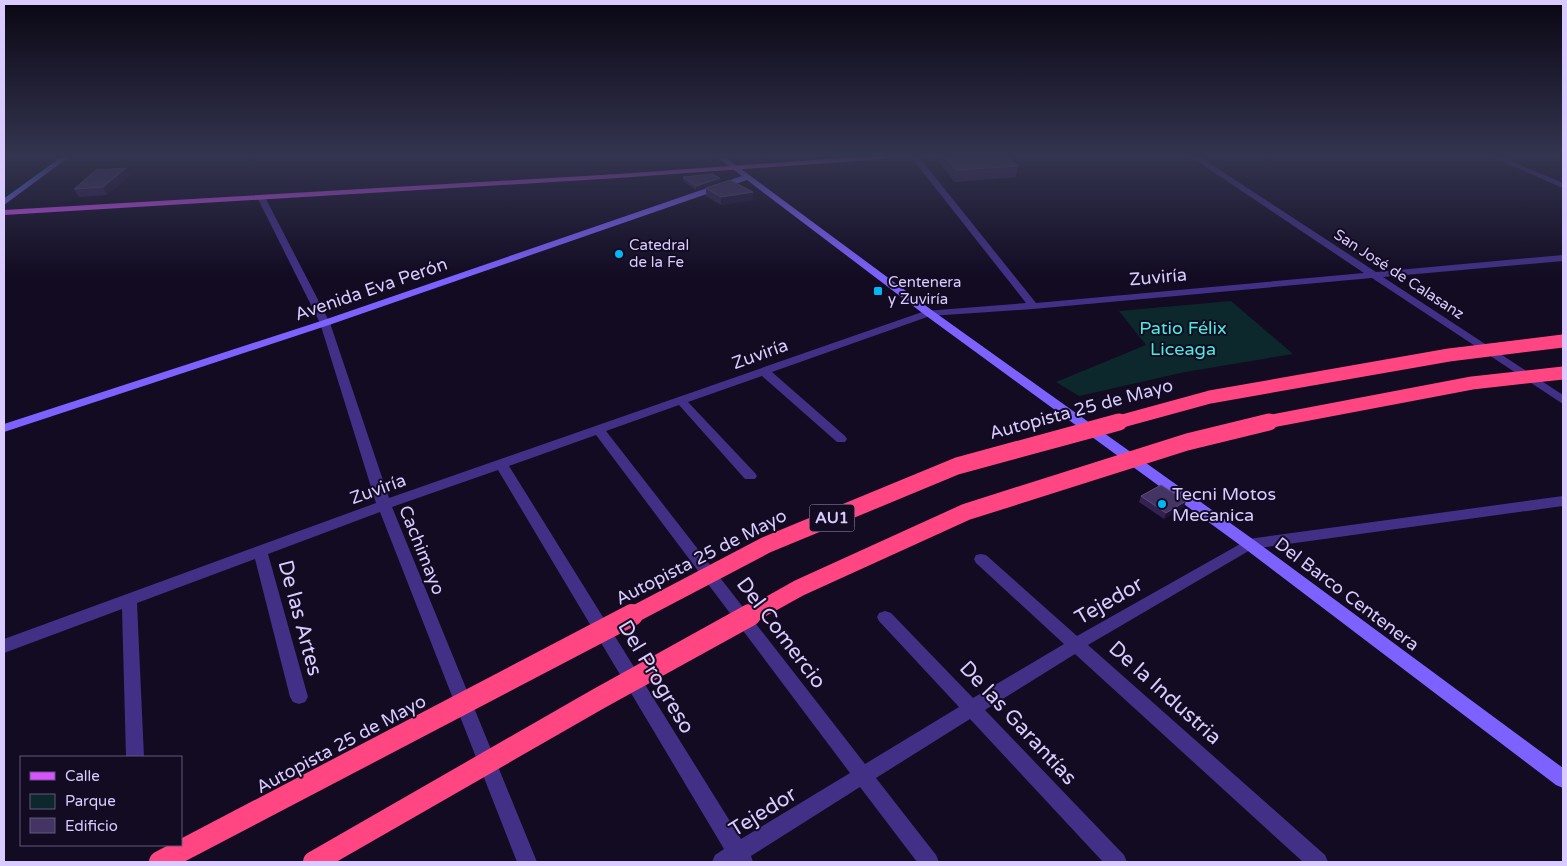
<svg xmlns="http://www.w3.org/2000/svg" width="1567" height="866" viewBox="0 0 1567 866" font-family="'Varela Round',sans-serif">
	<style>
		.green { fill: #0d282c }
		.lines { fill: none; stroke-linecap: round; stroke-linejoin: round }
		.street { fill: #413086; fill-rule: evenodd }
		.secondary { fill: #7e62ff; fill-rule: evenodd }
		.primary { fill: #d952ff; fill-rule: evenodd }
		.tram { stroke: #00b8f6; stroke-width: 1 }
		.highway-bridge-far2 { stroke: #ff4683; stroke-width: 13 }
		.highway-bridge-far1 { stroke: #ff4683; stroke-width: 17 }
		.highway-bridge { stroke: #ff4683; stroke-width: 22 }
		.wall { fill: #332251 }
		.shaded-wall { fill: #1e1136 }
		.building { fill: #443464; stroke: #5c4c7c }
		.poi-dot { fill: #00b8f6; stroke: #120b22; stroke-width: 2 }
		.labels { text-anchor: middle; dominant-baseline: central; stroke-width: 4; stroke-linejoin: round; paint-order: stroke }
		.far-poi-label { font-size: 15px; fill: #d9cbff; stroke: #120b22; text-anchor: start }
		.far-street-label { font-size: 15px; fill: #d9cbff; stroke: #120b22 }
		.shield { fill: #120b22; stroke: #9d91bd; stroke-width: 1 }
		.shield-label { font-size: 16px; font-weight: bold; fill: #d9cbff }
		.street-label { font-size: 18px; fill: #d9cbff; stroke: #120b22 }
		.park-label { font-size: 18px; fill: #4bebdc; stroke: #120b22 }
		.poi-label { font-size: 18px; fill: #d9cbff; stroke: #120b22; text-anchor: start }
		.near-street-label { font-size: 21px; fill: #d9cbff; stroke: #120b22 }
	</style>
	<rect width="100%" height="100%" fill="#120b22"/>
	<!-- green -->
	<path class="green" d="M1231,301L1293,354L1185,372L1079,396L1056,382L1146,345L1119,311Z"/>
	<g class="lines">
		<!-- street -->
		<g class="street">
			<path d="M911,157H919L1036,303L1364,273L1191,157H1200L1376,272L1563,255V261L1383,277L1563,395V404L1372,278L1033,309L930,316L772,372L845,436L847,439L845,442H837L762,376L688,402L755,473L757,476L755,479H745L679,405L606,431L865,764L959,707L879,621L877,617L879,613L885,611L891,613L973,698L1064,644L976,563L974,559L976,555L981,554L986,555L1077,636L1249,539L1563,496V506L1252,549L1088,645L1325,855L1328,862H1303L1075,654L985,710L1124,855L1127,862H1103L970,719L876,778L936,855L939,862H917L860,787L751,856L753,862H712L715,855L724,849L498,470L392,507L537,862H517L380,512L268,554L308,697L305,702L299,704L293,702L290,697L255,559L137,603L144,757H126L122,609L4,653V639L376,503L320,323L257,197L258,195L265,197L330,323L389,498L925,311L1026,303ZM596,435L850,773L741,839L509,466Z"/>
			<path d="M1492,157H1502L1563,183V188Z"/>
		</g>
		<!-- secondary -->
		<g class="secondary">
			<path d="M61,157H69L4,205V199Z"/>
			<path d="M717,157H725L933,311L1254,540L1563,768V788L1556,785L1244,548L925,315L747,180L329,325L4,432V424L321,321L742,176Z"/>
		</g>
		<!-- primary -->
		<path class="primary" d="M856,157H887L883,159L618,178L4,215V210L618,174Z"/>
		<!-- tram -->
		<path class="tram" d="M4,199L63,157"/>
		<!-- highway-bridge-far2 -->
		<g class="highway-bridge-far2">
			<path d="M1115,423L1210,397L1449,355L1563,341"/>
			<path d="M1262,423L1472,383L1563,373"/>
		</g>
		<!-- highway-bridge-far1 -->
		<g class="highway-bridge-far1">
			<path d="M629,617L766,545L957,466L1119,422"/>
			<path d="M747,617L799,588L966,512L1187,442L1269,422"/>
		</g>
		<!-- highway-bridge -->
		<g class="highway-bridge">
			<path d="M160,862L632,615"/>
			<path d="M314,862L598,699L750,615"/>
		</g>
	</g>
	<!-- wall -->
	<g class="wall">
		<path d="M940,157H1008L1018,166L1016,177L955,182L939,163Z"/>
		<path d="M130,176L107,195L79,197L74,189Z"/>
		<path d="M683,177L720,178V182L696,190L683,181Z"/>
		<path d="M706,188L753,200L721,205L706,196Z"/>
		<path d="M1141,496L1184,507L1164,519L1139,502Z"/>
	</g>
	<!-- shaded-wall -->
	<g class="shaded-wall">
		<path d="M126,168L130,176L107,195L103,187Z"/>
		<path d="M720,178V182L696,190V186Z"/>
		<path d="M753,192V200L721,205V197Z"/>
		<path d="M1186,501L1184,507L1164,519L1166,513Z"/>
	</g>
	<!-- building -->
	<g class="building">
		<path d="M945,157H1008L1018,166L956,170Z"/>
		<path d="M126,168L103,187L74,189L96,170Z"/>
		<path d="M712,174L720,178L696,186L683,177Z"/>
		<path d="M730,180L753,192L721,197L706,188Z"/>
		<path d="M1161,485L1186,501L1166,513L1141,496Z"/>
	</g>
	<!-- sky -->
	<linearGradient id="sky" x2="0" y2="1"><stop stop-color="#0a0613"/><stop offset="0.56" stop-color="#33344f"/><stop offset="1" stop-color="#33344f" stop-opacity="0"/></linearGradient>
	<rect width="1567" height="278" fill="url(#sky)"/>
	<!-- markers -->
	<g class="poi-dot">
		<circle cx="619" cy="254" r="5"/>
		<rect x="873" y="286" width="10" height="10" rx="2.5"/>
		<circle cx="1162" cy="504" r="5"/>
	</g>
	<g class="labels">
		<!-- far-poi labels -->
		<g class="far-poi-label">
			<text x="629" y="245">Catedral<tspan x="629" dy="17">de la Fe</tspan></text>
			<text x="888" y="282">Centenera<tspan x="888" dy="17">y Zuviría</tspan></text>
		</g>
		<!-- far-street labels -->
		<g class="far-street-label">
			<text transform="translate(1399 274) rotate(33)">San José de Calasanz</text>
		</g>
		<!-- shield labels -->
		<rect class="shield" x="809.5" y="504.5" width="45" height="27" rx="4"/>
		<g class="shield-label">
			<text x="832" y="518">AU1</text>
		</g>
		<!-- street labels -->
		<g class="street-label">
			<text transform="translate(1158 277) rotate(-5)">Zuviría</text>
			<text transform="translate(371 289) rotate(-19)">Avenida Eva Perón</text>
			<text transform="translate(760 354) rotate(-20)">Zuviría</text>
			<text transform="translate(1081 409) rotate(-15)">Autopista 25 de Mayo</text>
			<text transform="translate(378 489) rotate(-20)">Zuviría</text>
			<text transform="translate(422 550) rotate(68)">Cachimayo</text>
			<text transform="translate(701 557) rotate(-27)">Autopista 25 de Mayo</text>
			<text transform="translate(1347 594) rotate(37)">Del Barco Centenera</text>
			<text transform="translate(341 744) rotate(-28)">Autopista 25 de Mayo</text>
		</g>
		<!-- park labels -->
		<g class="park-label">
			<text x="1183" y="328">Patio Félix<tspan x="1183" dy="21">Liceaga</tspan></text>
		</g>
		<!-- poi labels -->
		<g class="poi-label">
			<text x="1172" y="494">Tecni Motos<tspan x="1172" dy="21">Mecanica</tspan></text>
		</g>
		<!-- near-street labels -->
		<g class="near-street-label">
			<text transform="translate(1109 601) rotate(-30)">Tejedor</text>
			<text transform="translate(300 618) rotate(75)">De las Artes</text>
			<text transform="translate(781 633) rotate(53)">Del Comercio</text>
			<text transform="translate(656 677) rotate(59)">Del Progreso</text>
			<text transform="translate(1165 693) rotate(42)">De la Industria</text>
			<text transform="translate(1018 723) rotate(47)">De las Garantías</text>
			<text transform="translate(763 812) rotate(-32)">Tejedor</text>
		</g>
	</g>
	<!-- border -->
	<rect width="1567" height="866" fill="none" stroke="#d9cbff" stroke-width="10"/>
	<!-- legend -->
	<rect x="20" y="756" width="162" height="90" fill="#120b22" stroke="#62587a"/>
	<rect x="30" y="772" width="25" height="8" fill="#d952ff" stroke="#62587a"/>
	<text x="65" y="781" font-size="15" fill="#d9cbff">Calle</text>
	<rect x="30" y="794" width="25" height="15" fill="#0d282c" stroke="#62587a"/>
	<text x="65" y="806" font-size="15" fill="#d9cbff">Parque</text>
	<rect x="30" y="818" width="25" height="15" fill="#443464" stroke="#62587a"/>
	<text x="65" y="831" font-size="15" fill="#d9cbff">Edificio</text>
</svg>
